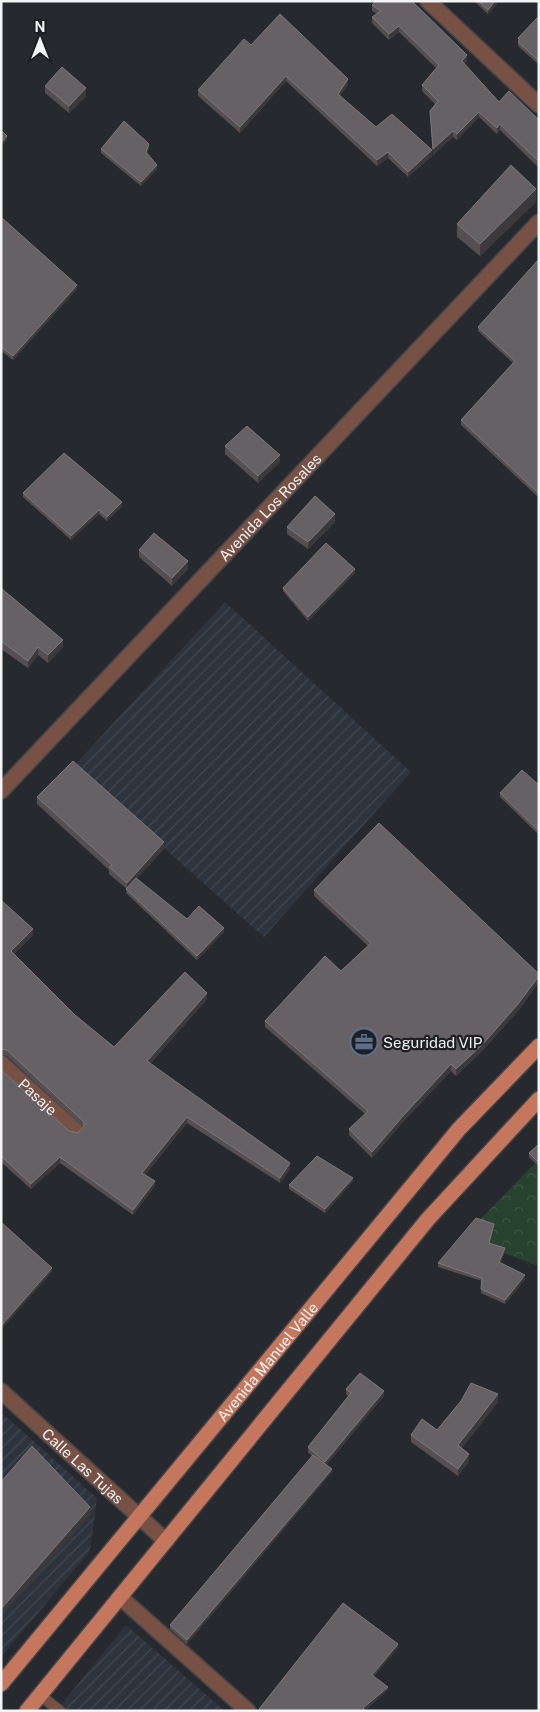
<svg xmlns="http://www.w3.org/2000/svg" width="540" height="1712" viewBox="0 0 540 1712" font-family="'Public Sans',sans-serif">
	<style>
		.industrial { fill: url(#industrial-furrows) }
		.park { fill: url(#park-crowns) }
		.lines { fill: none; stroke-linecap: round; stroke-linejoin: round }
		.service-casing { stroke: #434549; stroke-width: 12 }
		.pedestrian-casing { stroke: #434549; stroke-width: 18 }
		.minor-casing { stroke: #434549; stroke-width: 18 }
		.primary-casing { stroke: #434549; stroke-width: 18 }
		.service { stroke: #785145; stroke-width: 10 }
		.pedestrian { stroke: #785145; stroke-width: 15 }
		.minor { stroke: #785145; stroke-width: 15 }
		.primary { stroke: #c5775d; stroke-width: 15 }
		.wall { fill: #554f52 }
		.shaded-wall { fill: #3b393c }
		.building { fill: #666164; stroke: #7c787b }
		.labels { text-anchor: middle; dominant-baseline: central; stroke-width: 4.5; stroke-linejoin: round; paint-order: stroke }
		.street-label { font-size: 15px; fill: #f2f4f6; stroke: #1d1f23 }
		.poi-label { font-size: 15px; fill: #f2f4f6; stroke: #1d1f23; text-anchor: start }
	</style>
	<defs>
		<pattern id="industrial-furrows" width="10" height="10" patternUnits="userSpaceOnUse" patternTransform="scale(1.25)"><rect width="10" height="10" fill="#2e343d"/><path d="M-1 1l2-2M0 10L10 0M9 11l2-2" fill="none" stroke="#424850"/></pattern>
		<pattern id="park-crowns" width="20" height="18" patternUnits="userSpaceOnUse" patternTransform="scale(1.25)"><rect width="20" height="18" fill="#27432f"/><path d="M2 6a3 3 0 1 1 6 0M12 15a3 3 0 1 1 6 0" fill="none" stroke="#3c5644"/></pattern>
	</defs>
	<rect width="100%" height="100%" fill="#26292d"/>
	<!-- industrial -->
	<g class="industrial">
		<path d="M225,602L411,772L264,937L73,767Z"/>
		<path d="M1,1412L97,1498L90,1551L1,1657Z"/>
		<path d="M126,1625L225,1711H56Z"/>
	</g>
	<!-- park -->
	<path class="park" d="M539,1159V1266L463,1238L466,1234Z"/>
	<g class="lines">
		<!-- service casing -->
		<g class="service-casing">
			<path id="service" d="M40,1695L60,1711"/>
		</g>
		<!-- pedestrian casing -->
		<g class="pedestrian-casing">
			<g id="pedestrian">
				<path id="s1" d="M1,1063L75,1130"/>
			</g>
		</g>
		<!-- minor casing -->
		<g class="minor-casing">
			<g id="minor">
				<path d="M428,1L539,105"/>
				<path id="s2" d="M1,791L539,222"/>
				<path id="s3" d="M1,1391L166,1541"/>
				<path d="M120,1597L248,1711"/>
			</g>
		</g>
		<!-- primary casing -->
		<g class="primary-casing">
			<g id="primary">
				<path id="s4" d="M1,1684L459,1129L539,1046"/>
				<path d="M27,1711L428,1219L539,1099"/>
			</g>
		</g>
		<!-- service -->
		<use href="#service" class="service"/>
		<!-- pedestrian -->
		<use href="#pedestrian" class="pedestrian"/>
		<!-- minor -->
		<use href="#minor" class="minor"/>
		<!-- primary -->
		<use href="#primary" class="primary"/>
	</g>
	<!-- wall -->
	<g class="wall">
		<path d="M474,1H499L488,14Z"/>
		<path d="M372,5L467,61L464,64L499,102L539,120V168L500,130L497,134L479,117L457,140L453,137L433,155L430,111L436,105L422,91V85L436,68L399,32L389,40L372,23V17L377,14L372,11Z"/>
		<path d="M539,16V65L518,46V38Z"/>
		<path d="M251,45L348,85L340,96L376,127L432,156L408,177L388,158L377,166L286,81L240,133L198,96V90Z"/>
		<path d="M45,86L86,96L69,113L45,93Z"/>
		<path d="M149,148L147,153L157,169L141,186L101,153V149Z"/>
		<path d="M536,202L480,256L457,237V224Z"/>
		<path d="M1,217L77,289L13,360L1,351Z"/>
		<path d="M539,259V498L461,425V420L513,363L478,331V327Z"/>
		<path d="M225,446L280,462L258,483L225,454Z"/>
		<path d="M23,493L122,506L107,521L99,514L71,540L23,497Z"/>
		<path d="M335,522L308,549L287,534V527Z"/>
		<path d="M139,550L188,569L172,586L139,557Z"/>
		<path d="M355,573L308,621L283,591V588Z"/>
		<path d="M1,588L63,647L48,663L38,655L28,668L1,649Z"/>
		<path d="M539,785V835L500,797V793Z"/>
		<path d="M37,797L164,849L136,879L187,919L224,932L197,960L126,893L127,889L109,874V870L37,804Z"/>
		<path d="M314,890L539,974V982L518,1011L482,1051L456,1076L451,1071L403,1122L372,1158L349,1135V1129L365,1114L265,1027V1021L341,971L368,946L314,896Z"/>
		<path d="M1,900L33,935L14,954L75,1015L114,1047L207,999L150,1064L290,1169L280,1183L187,1123L145,1175L155,1186L133,1215L60,1163L31,1189L1,1162V1070L69,1131L78,1133L83,1127L7,1056L1,1055Z"/>
		<path d="M539,1144V1167L529,1157V1153Z"/>
		<path d="M353,1181L325,1213L289,1189V1185Z"/>
		<path d="M494,1228L490,1243L505,1252L500,1263L525,1279L505,1304L481,1293L482,1281L438,1267V1263Z"/>
		<path d="M346,1389L384,1396L326,1465L332,1472L187,1644L170,1629V1625L312,1456L308,1452V1447L348,1396L346,1394Z"/>
		<path d="M498,1402L462,1448L469,1461L458,1476L411,1442V1435L437,1430Z"/>
	</g>
	<!-- shaded-wall -->
	<g class="shaded-wall">
		<path d="M495,1H499L488,14V10Z"/>
		<path d="M399,26V32L389,40V34Z"/>
		<path d="M467,55V61L462,67V61Z"/>
		<path d="M286,76V81L240,133V127Z"/>
		<path d="M348,79V85L338,99V94Z"/>
		<path d="M86,88V96L69,113V106Z"/>
		<path d="M479,112V117L457,140V134Z"/>
		<path d="M500,124V130L497,134V128Z"/>
		<path d="M453,131V137L433,155V149Z"/>
		<path d="M7,136V140L1,147V143Z"/>
		<path d="M149,144V148L146,156V152Z"/>
		<path d="M432,150V156L408,177V172Z"/>
		<path d="M388,152V158L377,166V160Z"/>
		<path d="M157,165V169L141,186V182Z"/>
		<path d="M536,189V202L480,256V244Z"/>
		<path d="M77,285V289L13,360V356Z"/>
		<path d="M280,455V462L258,483V476Z"/>
		<path d="M122,502V506L107,521V517Z"/>
		<path d="M99,510V514L71,540V536Z"/>
		<path d="M335,514V522L308,549V542Z"/>
		<path d="M188,561V569L172,586V578Z"/>
		<path d="M355,569V573L308,621V617Z"/>
		<path d="M63,640V647L48,663V655Z"/>
		<path d="M38,647V655L28,668V661Z"/>
		<path d="M164,842V849L127,889V883Z"/>
		<path d="M224,928V932L197,960V956Z"/>
		<path d="M33,929V935L11,957V951Z"/>
		<path d="M539,976V982L518,1011L482,1051L456,1076V1069Z"/>
		<path d="M207,993V999L147,1067V1061Z"/>
		<path d="M451,1064V1071L403,1122L372,1158V1152L403,1116Z"/>
		<path d="M187,1117V1123L142,1179V1173Z"/>
		<path d="M60,1157V1163L31,1189V1184Z"/>
		<path d="M290,1163V1169L280,1183V1178Z"/>
		<path d="M353,1178V1181L325,1213V1209Z"/>
		<path d="M155,1181V1186L133,1215V1210Z"/>
		<path d="M494,1224V1228L489,1247V1243Z"/>
		<path d="M505,1248V1252L499,1266V1262Z"/>
		<path d="M52,1268V1272L1,1330V1326Z"/>
		<path d="M525,1275V1279L505,1304V1300Z"/>
		<path d="M384,1391V1396L325,1467V1462Z"/>
		<path d="M498,1394V1402L458,1453V1445Z"/>
		<path d="M469,1454V1461L458,1476V1469Z"/>
		<path d="M332,1469V1472L187,1644V1640Z"/>
		<path d="M90,1507V1515L1,1617V1609Z"/>
		<path d="M398,1644V1648L372,1679V1675Z"/>
		<path d="M388,1687V1690L365,1711L363,1708Z"/>
	</g>
	<!-- building -->
	<g class="building">
		<path d="M376,1H412L467,55L462,61L499,102L509,91L539,120V162L500,124L497,128L479,112L457,134L453,131L433,149L430,111L438,101L422,85L439,65L399,26L389,34L372,17L381,11L372,5Z"/>
		<path d="M478,1H495L488,10Z"/>
		<path d="M280,14L348,79L338,94L376,127L392,114L432,150L408,172L388,152L377,160L286,76L240,127L198,90L244,39L251,45Z"/>
		<path d="M539,16V61L518,42L520,40L518,38Z"/>
		<path d="M62,67L86,88L69,106L45,86Z"/>
		<path d="M124,121L149,144L146,152L157,165L141,182L101,149Z"/>
		<path d="M1,130L7,136L1,143Z"/>
		<path d="M511,165L536,189L480,244L457,224Z"/>
		<path d="M1,217L77,285L13,356L1,347Z"/>
		<path d="M539,259V494L461,420L515,361L478,327Z"/>
		<path d="M247,426L280,455L258,476L225,446Z"/>
		<path d="M64,453L122,502L107,517L99,510L71,536L23,493Z"/>
		<path d="M315,496L335,514L308,542L287,527Z"/>
		<path d="M154,533L188,561L172,578L139,550Z"/>
		<path d="M326,543L355,569L308,617L283,588Z"/>
		<path d="M1,588L63,640L48,655L38,647L28,661L1,641Z"/>
		<path d="M73,761L164,842L127,883L109,867L112,865L37,797Z"/>
		<path d="M522,770L539,785V831L500,793Z"/>
		<path d="M379,823L539,974V976L518,1004L482,1045L456,1069L451,1064L403,1116L372,1152L349,1129L368,1111L265,1021L325,956L341,971L371,943L314,890Z"/>
		<path d="M136,878L187,919L199,906L224,928L197,956L126,889Z"/>
		<path d="M1,900L33,929L11,951L75,1015L114,1047L185,972L207,993L147,1061L290,1163L280,1178L187,1117L142,1173L155,1181L133,1210L60,1157L31,1184L1,1156V1070L69,1131L78,1133L84,1126V1122L7,1050L1,1049Z"/>
		<path d="M539,1144V1163L529,1153Z"/>
		<path d="M317,1156L353,1178L325,1209L289,1185Z"/>
		<path d="M476,1218L494,1224L489,1243L505,1248L499,1262L525,1275L505,1300L481,1289L482,1278L438,1263Z"/>
		<path d="M1,1222L52,1268L1,1326Z"/>
		<path d="M360,1373L384,1391L325,1462L308,1447L351,1393L346,1389Z"/>
		<path d="M471,1383L498,1394L458,1445L469,1454L458,1469L411,1435L422,1419L437,1430L461,1401Z"/>
		<path d="M32,1446L90,1507L1,1609V1482Z"/>
		<path d="M313,1455L332,1469L187,1640L170,1625Z"/>
		<path d="M343,1603L398,1644L372,1675L388,1687L363,1708L365,1711H261L259,1709Z"/>
	</g>
	<!-- icons -->
	<defs>
		<g id="office-ring" transform="scale(1.4375)"><circle r="9.5" fill="#1d1f23" stroke="#5c6f8a" stroke-width="1.5"/><path d="M-6-3h4V-5.5h4V-3h4V5H-6ZM-1-4.5V-3h2v-1.5ZM-6 0V1H6V0Z" fill="#5c6f8a"/></g>
	</defs>
	<g fill-rule="evenodd">
		<use href="#office-ring" x="364" y="1042"/>
	</g>
	<g class="labels">
		<!-- street labels -->
		<g class="street-label">
			<text stroke="none"><textPath href="#s2" startOffset="391">Avenida Los Rosales</textPath></text>
			<text stroke="none"><textPath href="#s1" startOffset="50">Pasaje</textPath></text>
			<text stroke="none"><textPath href="#s4" startOffset="418">Avenida Manuel Valle</textPath></text>
			<text stroke="none"><textPath href="#s3" startOffset="111">Calle Las Tujas</textPath></text>
		</g>
		<!-- poi labels -->
		<g class="poi-label">
			<text x="383" y="1042">Seguridad VIP</text>
		</g>
	</g>
	<!-- border -->
	<rect width="540" height="1712" fill="none" stroke="#f2f4f6" stroke-width="5"/>
	<!-- north arrow -->
	<g transform="translate(40 40)" stroke="#1d1f23" stroke-width="4" paint-order="stroke">
	<path d="M0-4L9 19L0 12L-9 19Z" fill="#f2f4f6"/>
	<text y="-8" font-size="14" font-weight="bold" text-anchor="middle" fill="#f2f4f6">N</text>
	</g>
</svg>
